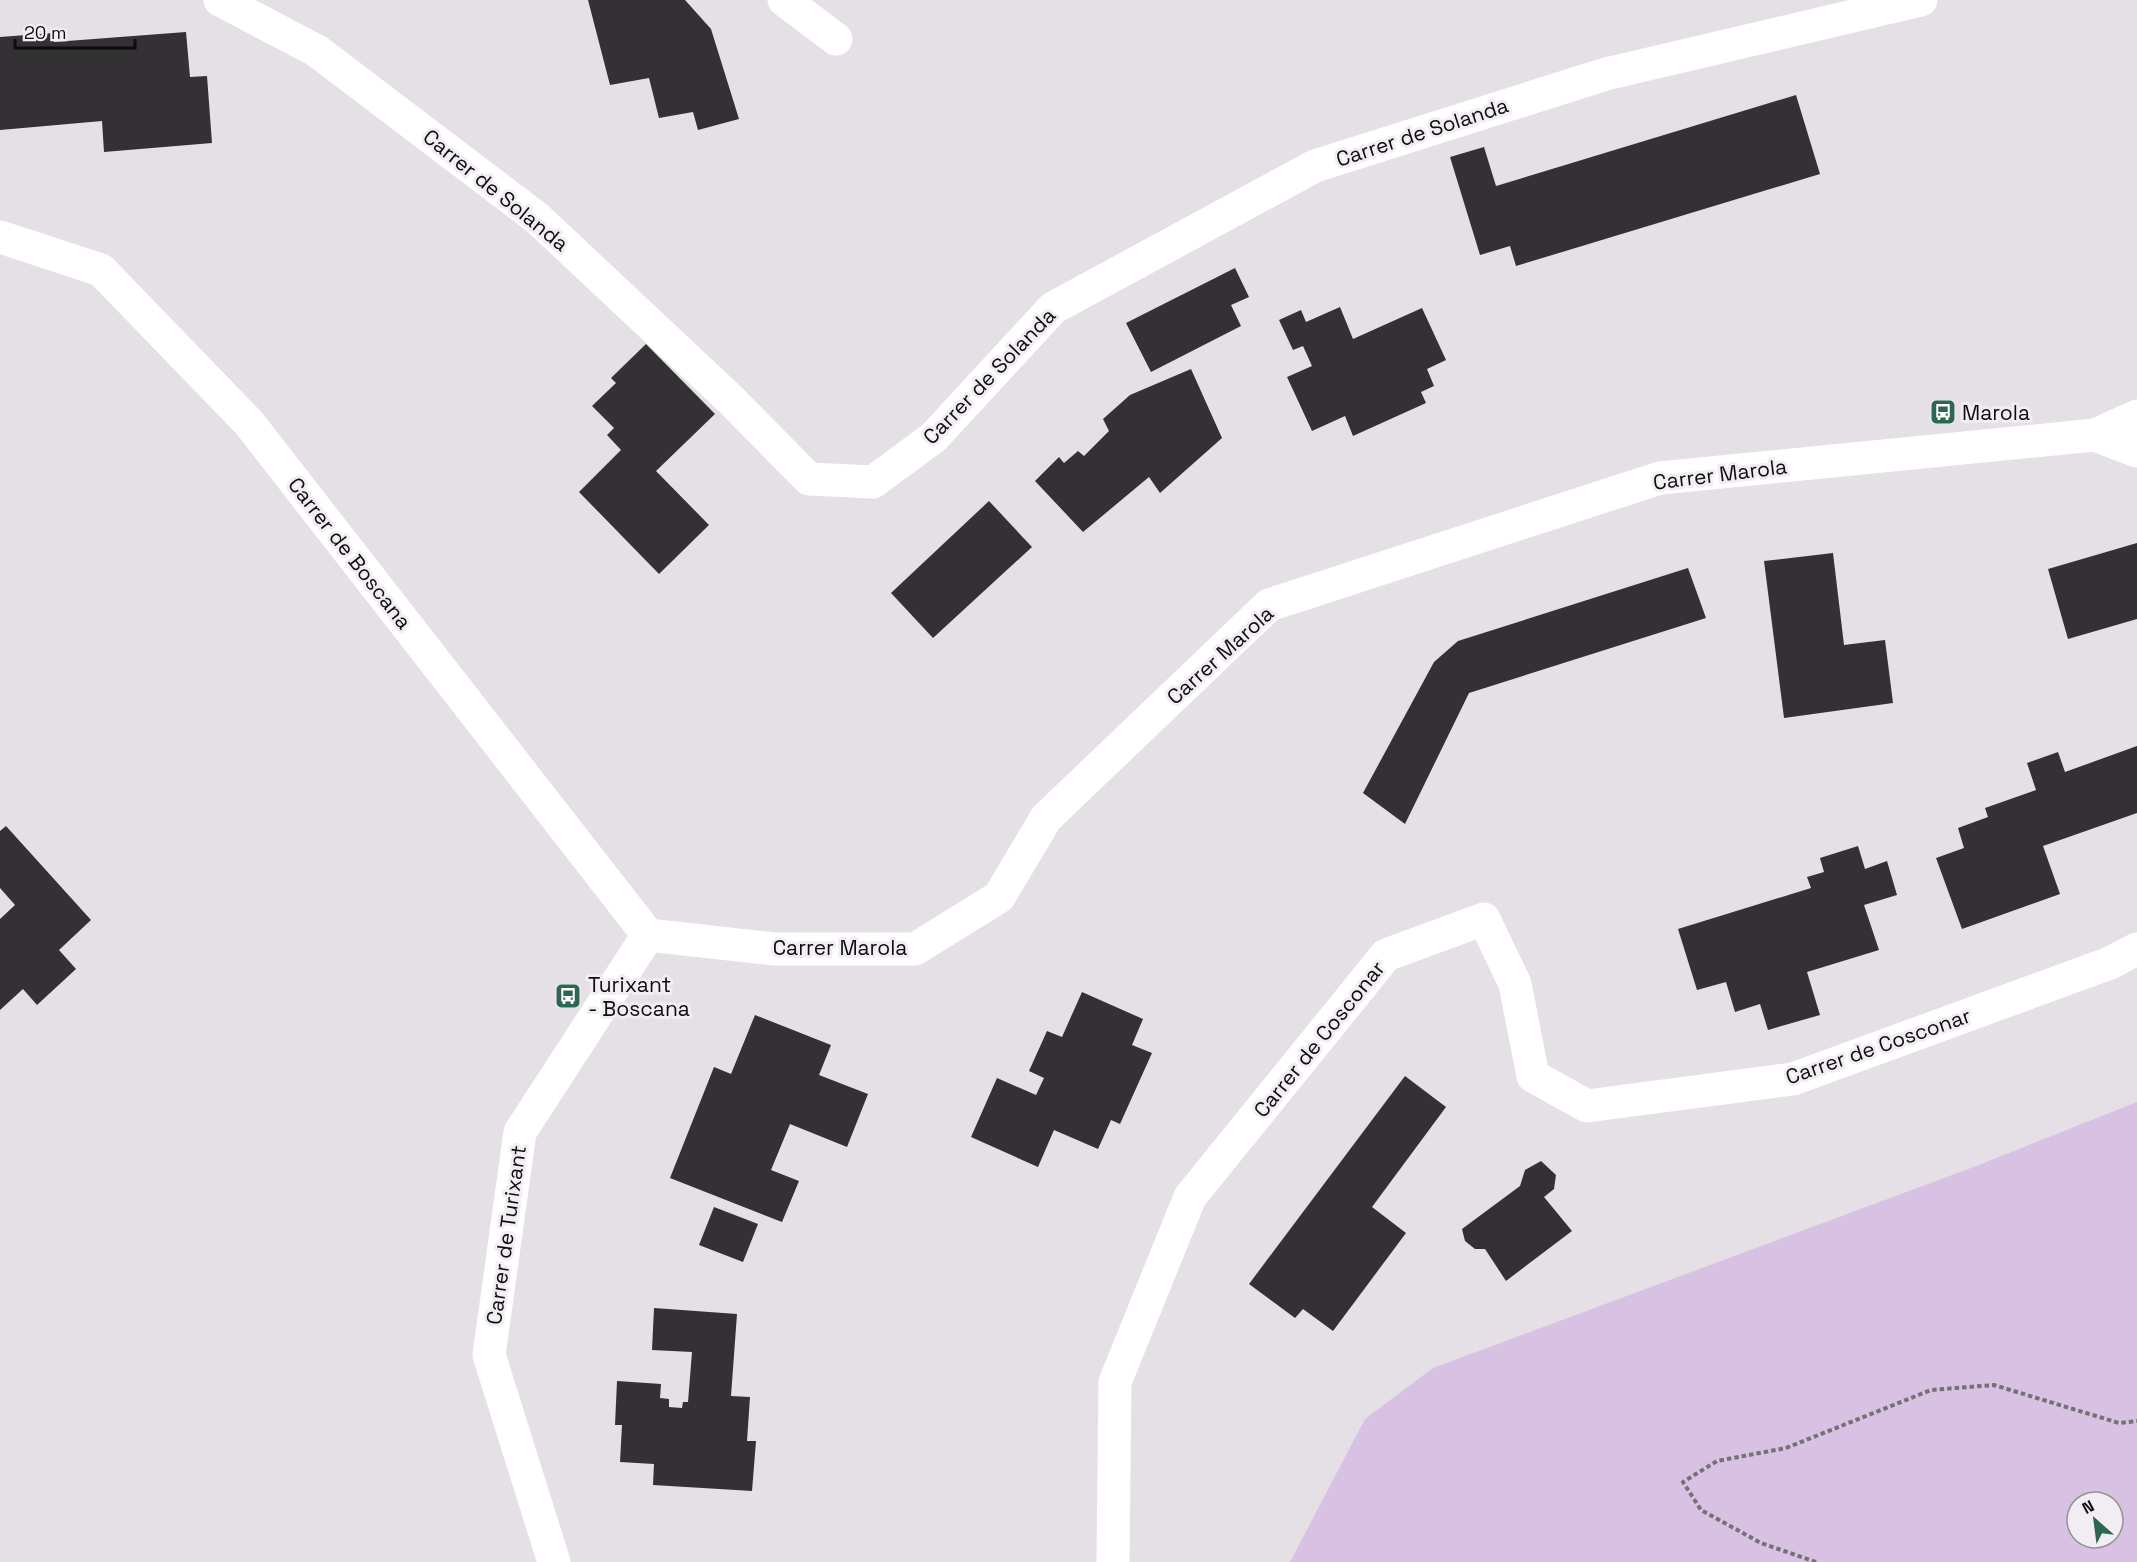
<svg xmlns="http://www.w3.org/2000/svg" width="2137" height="1562" viewBox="0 0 2137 1562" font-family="'Space Grotesk',sans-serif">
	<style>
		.green { fill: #d8c1e2; fill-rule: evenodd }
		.building { fill: #343135 }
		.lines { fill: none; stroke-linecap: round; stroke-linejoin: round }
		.path { stroke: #757275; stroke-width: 4; stroke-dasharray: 4.5 3; stroke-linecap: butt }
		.minor { stroke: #fff; stroke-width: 33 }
		.labels { text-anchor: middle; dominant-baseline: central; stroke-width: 6; stroke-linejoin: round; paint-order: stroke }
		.street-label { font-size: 21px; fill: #0e0d0e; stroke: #f1edf3 }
		.poi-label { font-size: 21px; fill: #0e0d0e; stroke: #f1edf3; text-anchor: start }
	</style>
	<rect width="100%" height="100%" fill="#e4e0e5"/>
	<!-- green -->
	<path class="green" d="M2137,1102V1562H1290L1365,1419L1433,1368L1979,1165ZM2077,1502H2113V1538H2077Z"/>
	<!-- building -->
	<g class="building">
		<path d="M588,0H685L711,29L739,119L698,130L693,112L659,118L649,78L610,85Z"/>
		<path d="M186,32L190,77L207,76L212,143L104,152L102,121L0,130V37L53,33L54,42Z"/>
		<path d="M1796,95L1820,174L1516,266L1510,246L1480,255L1450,157L1484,147L1496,186Z"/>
		<path d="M1235,268L1249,297L1231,305L1241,326L1151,372L1126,323Z"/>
		<path d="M1340,307L1353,339L1422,308L1446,360L1427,369L1434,386L1421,392L1426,403L1353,436L1345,416L1312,431L1287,377L1312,366L1303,346L1293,350L1279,320L1301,310L1306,322Z"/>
		<path d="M646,344L715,414L656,471L709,525L659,574L579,492L621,450L607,435L614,428L592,406L616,383L611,378Z"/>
		<path d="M1191,369L1222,438L1160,493L1149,477L1083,532L1035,481L1059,457L1064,463L1078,451L1084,456L1109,431L1103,419L1130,395Z"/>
		<path d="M989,501L1032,547L933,638L891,593Z"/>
		<path d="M2137,543V619L2068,639L2048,569Z"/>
		<path d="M1833,553L1844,645L1885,640L1893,703L1784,718L1764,561Z"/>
		<path d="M1688,568L1706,618L1469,693L1405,824L1363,793L1434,662L1458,641Z"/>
		<path d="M2137,746V813L2043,846L2060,894L1962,929L1936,858L1964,848L1958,828L1988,817L1985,808L2036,790L2027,763L2058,752L2065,772Z"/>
		<path d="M6,826L91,920L59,950L76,969L37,1005L23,989L0,1010V919L15,905L0,888V831Z"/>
		<path d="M1858,846L1865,869L1887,861L1897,895L1864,905L1879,950L1807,972L1820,1015L1768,1030L1760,1004L1735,1012L1726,982L1697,990L1678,929L1811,888L1807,877L1824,872L1820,858Z"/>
		<path d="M1082,992L1143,1019L1132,1045L1152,1053L1120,1124L1111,1120L1098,1149L1054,1130L1038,1167L971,1137L997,1078L1036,1095L1044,1078L1029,1071L1047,1031L1062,1037Z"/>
		<path d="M755,1015L831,1045L819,1075L868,1094L847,1147L790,1124L771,1170L799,1181L782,1222L670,1178L714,1067L731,1074Z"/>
		<path d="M1405,1076L1446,1107L1372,1207L1406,1233L1333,1331L1303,1309L1295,1318L1249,1284Z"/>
		<path d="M1541,1161L1556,1175L1554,1189L1544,1197L1572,1231L1506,1281L1485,1249H1475L1465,1241L1462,1229L1520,1186L1525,1170Z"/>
		<path d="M714,1207L758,1224L743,1262L699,1245Z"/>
		<path d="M654,1308L737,1314L731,1396L750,1397L747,1441H756L752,1491L653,1485L654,1464L620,1462L622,1425H615L617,1381L661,1384L660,1398L669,1399V1407L682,1408L683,1402H688L692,1352L652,1350Z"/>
	</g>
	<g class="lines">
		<!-- path -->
		<path class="path" d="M1816,1562L1761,1543L1701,1510L1683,1482L1717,1461L1786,1448L1931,1390L1994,1385L2119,1423L2137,1421"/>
		<!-- minor -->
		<g class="minor">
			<path d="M220,0L317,51L537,218L731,400L809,479L873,482L934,437L1053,308L1315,166L1606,74L1921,0"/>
			<path d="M784,0L836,39"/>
			<path d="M0,237L101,270L249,423L648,935"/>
			<path d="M2095,435L2137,416"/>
			<path d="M648,935L774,949H915L999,897L1046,818L1269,605L1660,478L2095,435L2137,451"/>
			<path d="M554,1562L489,1355L520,1132L648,935"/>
			<path d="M1113,1562L1115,1382L1190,1197L1386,955L1484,919L1515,984L1533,1076L1587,1106L1793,1079L2110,963L2137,949"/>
		</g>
	</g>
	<!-- icons -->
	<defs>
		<g id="bus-square" transform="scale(1.35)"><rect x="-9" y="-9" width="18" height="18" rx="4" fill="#2d6751" stroke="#f1edf3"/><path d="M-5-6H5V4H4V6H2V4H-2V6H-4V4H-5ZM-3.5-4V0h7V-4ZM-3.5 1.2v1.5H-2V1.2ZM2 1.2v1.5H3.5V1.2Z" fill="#fff"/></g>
	</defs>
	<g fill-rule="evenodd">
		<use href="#bus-square" x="1943" y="412"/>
		<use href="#bus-square" x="568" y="996"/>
	</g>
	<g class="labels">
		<!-- street labels -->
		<g class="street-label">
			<text transform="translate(1422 132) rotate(-18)">Carrer de Solanda</text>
			<text transform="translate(496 190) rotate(39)">Carrer de Solanda</text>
			<text transform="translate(989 376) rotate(-46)">Carrer de Solanda</text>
			<text transform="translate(1720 474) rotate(-7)">Carrer Marola</text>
			<text transform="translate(350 553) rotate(52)">Carrer de Boscana</text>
			<text transform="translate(1220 655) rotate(-42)">Carrer Marola</text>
			<text x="840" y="947">Carrer Marola</text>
			<text transform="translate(1319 1039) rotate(-51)">Carrer de Cosconar</text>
			<text transform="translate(1878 1046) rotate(-19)">Carrer de Cosconar</text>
			<text transform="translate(506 1235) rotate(-82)">Carrer de Turixant</text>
		</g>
		<!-- poi labels -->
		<g class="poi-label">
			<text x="1962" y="412">Marola</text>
			<text x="588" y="984">Turixant<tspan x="588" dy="24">- Boscana</tspan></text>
		</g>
	</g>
	<!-- north arrow -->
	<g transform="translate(2095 1520) rotate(332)"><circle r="28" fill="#f1edf3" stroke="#969397" stroke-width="1.5"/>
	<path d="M0-4.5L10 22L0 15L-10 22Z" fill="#2d6751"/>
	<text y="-9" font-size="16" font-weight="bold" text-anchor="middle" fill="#0e0d0e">N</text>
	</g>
	<!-- scale -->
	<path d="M15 39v9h120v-9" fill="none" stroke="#0e0d0e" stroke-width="3"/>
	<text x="24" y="39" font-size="18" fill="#0e0d0e" stroke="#f1edf3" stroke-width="4.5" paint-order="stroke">20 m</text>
</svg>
